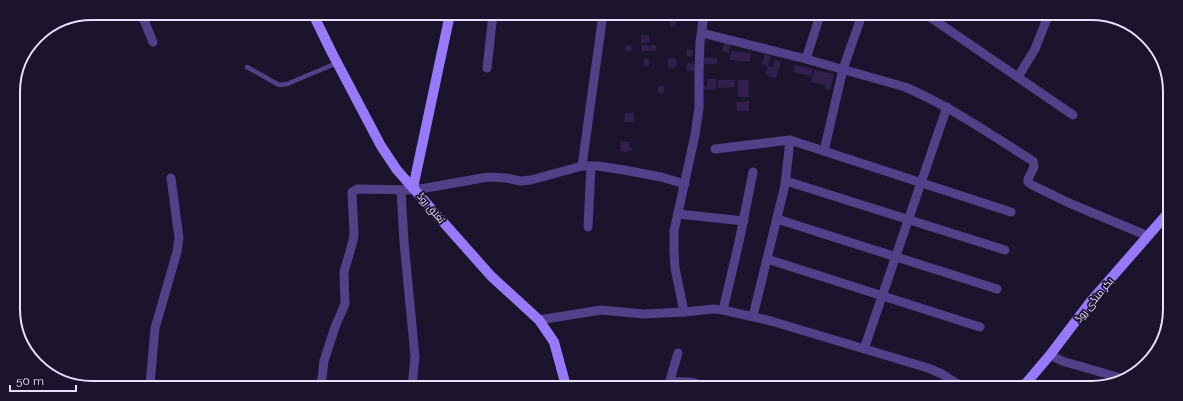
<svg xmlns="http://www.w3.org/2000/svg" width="1183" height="401" viewBox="0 0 1183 401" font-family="Raleway,Cairo,sans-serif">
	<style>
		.building { fill: #32204c }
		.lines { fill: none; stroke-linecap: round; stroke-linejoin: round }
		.lane { stroke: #524089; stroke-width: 4.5 }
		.street { stroke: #524089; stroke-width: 9 }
		.secondary { stroke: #977af9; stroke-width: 10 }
		.labels { text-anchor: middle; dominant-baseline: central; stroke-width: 3.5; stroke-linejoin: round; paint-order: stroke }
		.street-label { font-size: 10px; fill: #e9dffe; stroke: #1c132c }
		.rim { fill: none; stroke: #e9dffe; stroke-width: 2 }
	</style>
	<rect width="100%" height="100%" fill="#1c132c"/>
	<!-- building -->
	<g class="building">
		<path d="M627,14H638L637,21L626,20Z"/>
		<path d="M670,17H676L675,27L670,26Z"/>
		<path d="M641,35H649L650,42L641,43Z"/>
		<path d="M724,42L731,43L729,53L722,51Z"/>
		<path d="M625,45L632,46L631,52L625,51Z"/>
		<rect x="642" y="45" width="7" height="6"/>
		<path d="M650,45H656V50L650,51Z"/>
		<path d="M687,49L693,50L692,57L686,56Z"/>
		<path d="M731,51L751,53L750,62L730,60Z"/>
		<path d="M765,54L771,56L768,66L773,67L775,60L781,62L776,78L765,75L768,66L762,64Z"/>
		<path d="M704,57L717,58V64H704Z"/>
		<path d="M668,58H676L677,67L668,68Z"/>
		<rect x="644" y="59" width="5" height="7"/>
		<path d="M687,63L694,64V71L686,70Z"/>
		<path d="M795,65L813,69L811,76L793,72Z"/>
		<path d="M814,70L834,74L830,90L825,89V85L811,82Z"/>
		<path d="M707,79H716V90L703,89V86H707Z"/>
		<path d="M718,80H735V87L718,88Z"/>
		<rect x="738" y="80" width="11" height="17"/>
		<rect x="658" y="86" width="6" height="7"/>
		<path d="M749,101V111H737L736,102Z"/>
		<path d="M625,113H634V122H624Z"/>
		<path d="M621,141L630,142L629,147L633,148L632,150L627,152L620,151Z"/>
	</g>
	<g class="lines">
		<!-- lane -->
		<path class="lane" d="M247,67L279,85L287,84L337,63"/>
		<!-- street -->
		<g class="street">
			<path d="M141,13L153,42"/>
			<path d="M927,15L1073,115"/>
			<path d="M702,33L806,59L905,87C950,106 991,135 1033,161L1034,167L1028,179V182L1032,185L1069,203L1148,236"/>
			<path d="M806,59L820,15"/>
			<path d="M487,68L493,14"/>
			<path d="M1018,77L1035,49L1048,16"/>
			<path d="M715,149L790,140L1011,212"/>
			<path d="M824,151L843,69L862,15"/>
			<path d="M582,166L603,14"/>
			<path d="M786,181L1005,250"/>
			<path d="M401,190L404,242L415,357L412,386"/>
			<path d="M678,214L744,221"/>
			<path d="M777,219L997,289"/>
			<path d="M588,227L591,166"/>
			<path d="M767,259L980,327"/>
			<path d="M723,310L739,242L753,172"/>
			<path d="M684,312L675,268L674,251V231L695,135L699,108V70L700,42L704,15"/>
			<path d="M753,316L785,185L790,140"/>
			<path d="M539,320L601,310L643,314L684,312L713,309L723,310L771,321L928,368L942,374L964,388"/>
			<path d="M864,349L947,107"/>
			<path d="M1050,355L1062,361L1121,378"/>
			<path d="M671,382C682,382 694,380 703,387"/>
			<path d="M150,385L155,328L177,252L179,238L171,178"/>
			<path d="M321,386L324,361L335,327L345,304L344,272L353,241L354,233L352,192L357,189L415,190L488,177L506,178L520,181L531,180L582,166H598L624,170L661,177L685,184"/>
			<path d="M668,387L678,353"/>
		</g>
		<!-- secondary -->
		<g class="secondary">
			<path d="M313,14L332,53L381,146L397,170L491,276L539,320L554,342L566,386"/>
			<path d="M413,188L450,14"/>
			<path d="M1022,388L1050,355L1091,301L1168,213"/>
		</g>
	</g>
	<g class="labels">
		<!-- street labels -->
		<g class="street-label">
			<text transform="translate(431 208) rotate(49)">تغلق روڈ</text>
			<text transform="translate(1094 300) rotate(-51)">بکر منڈی روڈ</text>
		</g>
	</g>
	<!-- crop -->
	<path d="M0 0H1183V401H0ZM92 20H1091A72 72 0 0 1 1163 92V309A72 72 0 0 1 1091 381H92A72 72 0 0 1 20 309V92A72 72 0 0 1 92 20Z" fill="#1c132c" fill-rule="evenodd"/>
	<path class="rim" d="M92 20H1091A72 72 0 0 1 1163 92V309A72 72 0 0 1 1091 381H92A72 72 0 0 1 20 309V92A72 72 0 0 1 92 20Z"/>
	<!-- scale -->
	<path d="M10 385v6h66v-6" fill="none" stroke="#e9dffe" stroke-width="2"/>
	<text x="16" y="385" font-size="12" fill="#e9dffe" stroke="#1c132c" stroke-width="3" paint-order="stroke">50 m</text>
</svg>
